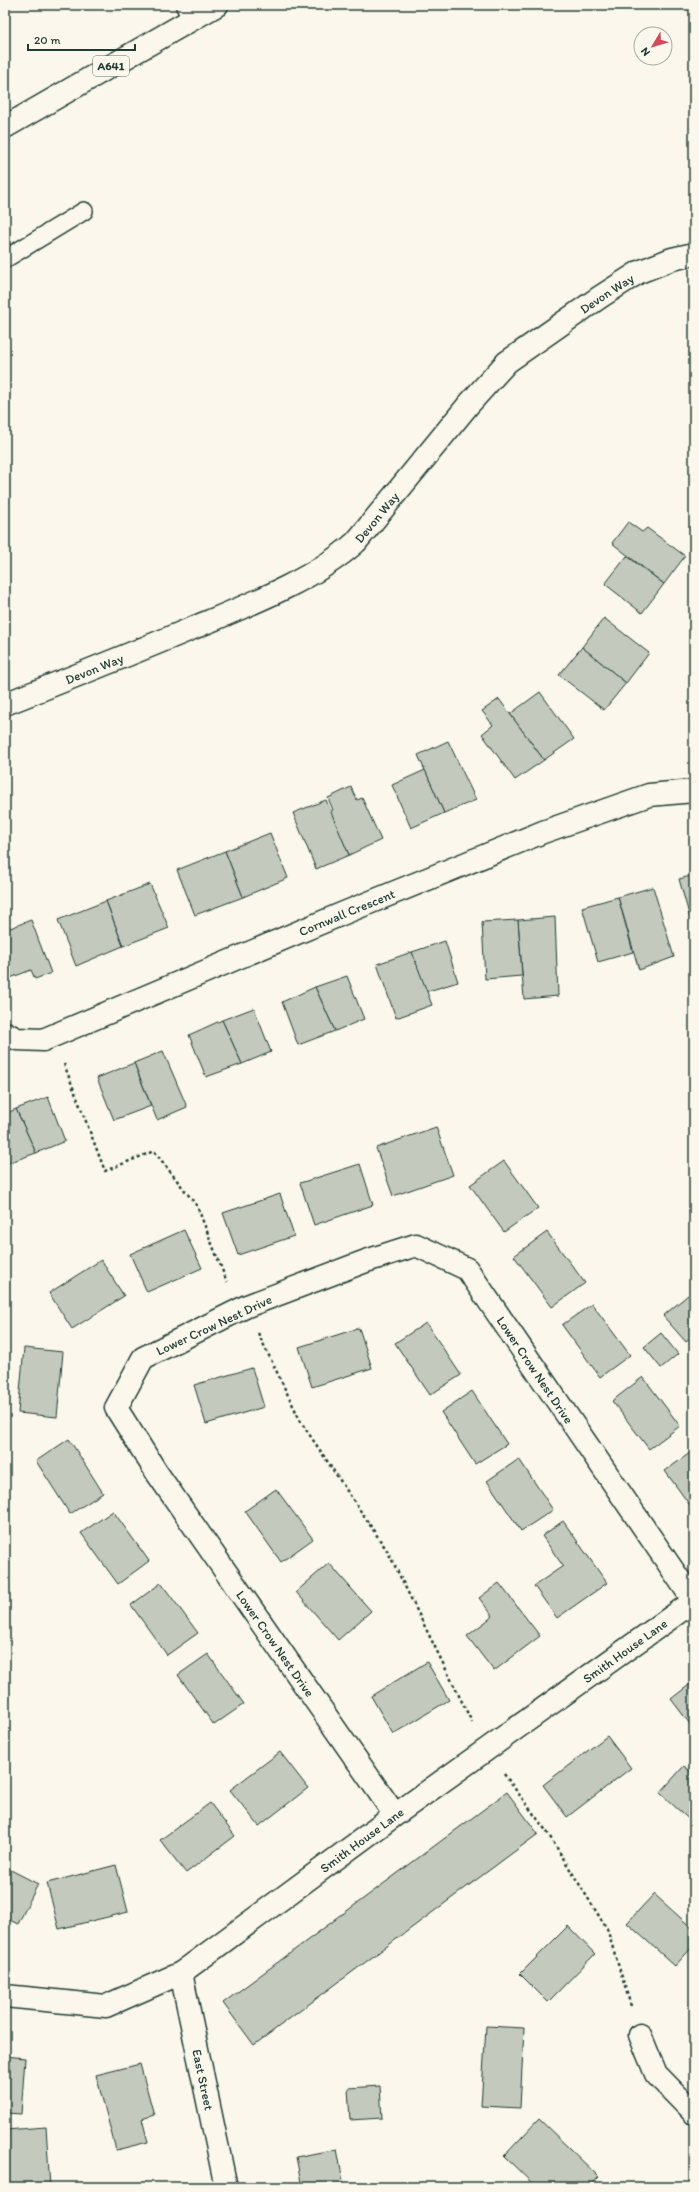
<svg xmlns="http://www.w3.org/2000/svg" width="699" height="2192" viewBox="0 0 699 2192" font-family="Itim,sans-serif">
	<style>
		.building { fill: #c4c9be; stroke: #1f3d34 }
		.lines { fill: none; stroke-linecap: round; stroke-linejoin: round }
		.lane-casing { stroke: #1f3d34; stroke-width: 20 }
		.street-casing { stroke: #1f3d34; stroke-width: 25 }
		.primary-casing { stroke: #1f3d34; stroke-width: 25 }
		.path { stroke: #1f3d34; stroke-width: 2.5; stroke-dasharray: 3 3; stroke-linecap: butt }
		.lane { stroke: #fbf7ec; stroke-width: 17 }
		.street { stroke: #fbf7ec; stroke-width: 22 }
		.primary { stroke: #fbf7ec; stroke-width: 22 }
		.labels { text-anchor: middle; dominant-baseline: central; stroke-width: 3.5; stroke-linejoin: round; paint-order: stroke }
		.shield { fill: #fbf7ec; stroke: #61756b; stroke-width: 1 }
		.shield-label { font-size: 12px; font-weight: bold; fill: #1f3d34 }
		.street-label { font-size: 13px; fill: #1f3d34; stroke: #fbf7ec }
	</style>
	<rect width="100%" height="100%" fill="#fbf7ec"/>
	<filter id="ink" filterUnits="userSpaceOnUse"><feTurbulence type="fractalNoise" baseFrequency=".025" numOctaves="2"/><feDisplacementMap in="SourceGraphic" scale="8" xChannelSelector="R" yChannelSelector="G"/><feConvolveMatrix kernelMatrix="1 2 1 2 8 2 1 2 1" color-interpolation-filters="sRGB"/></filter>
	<g filter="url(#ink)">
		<!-- building -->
		<g class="building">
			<path d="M628,522L642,532L647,528L685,556L664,584L612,543Z"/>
			<path d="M627,556L664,584L642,613L605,584Z"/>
			<path d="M604,618L649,653L626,683L582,647Z"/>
			<path d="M582,647L626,683L604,710L559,675Z"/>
			<path d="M540,692L574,739L544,760L510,714Z"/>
			<path d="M499,699L544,760L515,780L482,734L493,725L482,711Z"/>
			<path d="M448,741L476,800L444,813L418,755Z"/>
			<path d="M425,770L444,813L411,828L392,785Z"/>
			<path d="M351,787L357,800L362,798L381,840L349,855L330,812L333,810L328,798Z"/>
			<path d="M326,800L349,855L316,869L293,813Z"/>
			<path d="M270,833L288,878L243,897L225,851Z"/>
			<path d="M225,851L243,897L195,915L177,870Z"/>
			<path d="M694,875V932L679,879Z"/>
			<path d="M150,884L169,928L123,946L106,901Z"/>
			<path d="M653,887L674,957L639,970L618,897Z"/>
			<path d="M618,897L633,952L598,962L582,907Z"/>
			<path d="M106,901L123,946L76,966L58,920Z"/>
			<path d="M555,917L558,996L524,999L518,920Z"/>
			<path d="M31,920L51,973L35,979L31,970L5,980V930Z"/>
			<path d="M518,920L522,976L485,979L482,922Z"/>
			<path d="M445,941L458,982L425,992L412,952Z"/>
			<path d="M412,952L432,1005L396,1018L377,964Z"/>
			<path d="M347,976L364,1019L335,1031L315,987Z"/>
			<path d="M315,987L335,1031L298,1045L282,1002Z"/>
			<path d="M254,1008L271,1052L242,1064L222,1020Z"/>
			<path d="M222,1020L242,1064L206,1077L189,1035Z"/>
			<path d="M163,1051L187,1107L157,1120L134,1063Z"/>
			<path d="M134,1063L151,1106L114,1120L97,1078Z"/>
			<path d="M48,1097L65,1141L36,1153L16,1109Z"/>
			<path d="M16,1109L36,1153L5,1164V1114Z"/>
			<path d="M436,1127L453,1175L393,1196L376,1148Z"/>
			<path d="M504,1161L538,1208L504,1232L470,1185Z"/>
			<path d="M360,1164L373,1205L314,1225L300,1183Z"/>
			<path d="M280,1194L294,1236L238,1255L223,1213Z"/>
			<path d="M184,1230L202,1268L147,1292L130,1254Z"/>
			<path d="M547,1232L585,1283L552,1307L514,1256Z"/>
			<path d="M101,1260L124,1296L72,1329L49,1293Z"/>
			<path d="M688,1295L694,1302V1335L686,1342L663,1316Z"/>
			<path d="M592,1304L630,1355L600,1377L562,1325Z"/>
			<path d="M426,1323L461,1375L430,1395L395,1343Z"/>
			<path d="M359,1328L372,1368L312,1387L299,1347Z"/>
			<path d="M661,1333L678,1354L661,1368L644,1347Z"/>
			<path d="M24,1348L63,1352L57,1417L18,1413Z"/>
			<path d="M252,1368L264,1407L206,1424L194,1385Z"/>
			<path d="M643,1377L680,1426L649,1449L612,1401Z"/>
			<path d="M472,1391L507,1444L475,1464L441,1412Z"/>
			<path d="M69,1439L103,1493L70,1514L36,1461Z"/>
			<path d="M694,1450V1506L692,1508L665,1471Z"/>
			<path d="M519,1459L553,1510L521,1531L487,1481Z"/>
			<path d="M276,1489L313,1539L281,1562L245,1511Z"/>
			<path d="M113,1511L149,1561L118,1584L81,1533Z"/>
			<path d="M563,1521L607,1583L557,1618L534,1586L563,1566L542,1536Z"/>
			<path d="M329,1563L371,1611L338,1640L296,1592Z"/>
			<path d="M161,1583L198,1633L167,1655L131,1605Z"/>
			<path d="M499,1583L540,1636L494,1671L467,1636L493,1616L479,1598Z"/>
			<path d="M208,1654L244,1704L214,1725L178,1675Z"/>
			<path d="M427,1662L449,1700L393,1734L371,1696Z"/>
			<path d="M694,1681V1728H693L671,1699Z"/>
			<path d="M607,1736L631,1768L567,1817L543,1785Z"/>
			<path d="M280,1752L308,1788L259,1826L230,1790Z"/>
			<path d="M684,1766L694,1775V1824L660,1793Z"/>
			<path d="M507,1792L538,1834L254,2045L223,2003Z"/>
			<path d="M210,1803L235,1836L186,1873L160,1840Z"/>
			<path d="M116,1865L128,1912L59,1929L47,1883Z"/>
			<path d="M5,1867L38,1884L18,1924L5,1918Z"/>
			<path d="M654,1894L694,1930V1945L675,1966L627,1923Z"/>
			<path d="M568,1926L595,1954L548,2002L520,1974Z"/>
			<path d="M486,2026L524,2028L520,2108L481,2106Z"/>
			<path d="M5,2056L25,2058L21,2114L5,2113Z"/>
			<path d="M140,2064L154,2115L142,2119L148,2142L116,2150L96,2075Z"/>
			<path d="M380,2086L382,2118L350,2120L348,2088Z"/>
			<path d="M539,2119L599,2177L589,2187H536L504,2156Z"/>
			<path d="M46,2127L50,2187H5V2130Z"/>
			<path d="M337,2149L344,2187H302L296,2157Z"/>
		</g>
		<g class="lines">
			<!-- lane casing -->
			<g class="lane-casing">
				<path id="lane" d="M5,259L84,211"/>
			</g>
			<!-- street casing -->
			<g class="street-casing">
				<g id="street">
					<path d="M187,5L194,18"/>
					<path id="s1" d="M5,704C68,679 131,654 193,628C246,606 314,580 356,542L469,404L507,362L600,297L639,272L672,259L694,254"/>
					<path id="s2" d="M5,1033L17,1039L43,1040L344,913L543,832L649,795L694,791"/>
					<path id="s3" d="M181,1973L226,2187"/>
					<path id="s4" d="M5,1996L106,2006L181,1973L395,1815L694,1601L467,1269L416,1245L366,1261L247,1306L143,1358L116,1408L157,1473L395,1815"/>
					<path d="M640,2035L656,2074L694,2113"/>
				</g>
			</g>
			<!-- primary casing -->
			<g class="primary-casing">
				<path id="primary" d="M5,127L217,5"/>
			</g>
			<!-- path -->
			<g class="path">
				<path d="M64,1064L105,1171L154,1151L197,1206L227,1282"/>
				<path d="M258,1333L301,1422L388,1552L472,1722"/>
				<path d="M504,1774L547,1832L607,1929L631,2006"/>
			</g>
			<!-- lane -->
			<use href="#lane" class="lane"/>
			<!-- street -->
			<use href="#street" class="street"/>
			<!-- primary -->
			<use href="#primary" class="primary"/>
		</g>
	</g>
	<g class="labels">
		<!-- shield labels -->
		<rect class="shield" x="93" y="56" width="36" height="20" rx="3"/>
		<g class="shield-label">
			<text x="111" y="66">A641</text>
		</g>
		<!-- street labels -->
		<g class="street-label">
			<text stroke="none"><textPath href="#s1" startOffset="744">Devon Way</textPath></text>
			<text stroke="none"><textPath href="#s1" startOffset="420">Devon Way</textPath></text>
			<text stroke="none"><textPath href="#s1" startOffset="96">Devon Way</textPath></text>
			<text stroke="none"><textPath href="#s2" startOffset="369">Cornwall Crescent</textPath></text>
			<text transform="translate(214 1325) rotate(-25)">Lower Crow Nest Drive</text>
			<text transform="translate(535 1370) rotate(56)">Lower Crow Nest Drive</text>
			<text stroke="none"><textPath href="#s4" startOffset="1913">Lower Crow Nest Drive</textPath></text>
			<text stroke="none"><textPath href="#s4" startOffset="732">Smith House Lane</textPath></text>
			<text stroke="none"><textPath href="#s4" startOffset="408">Smith House Lane</textPath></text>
			<text stroke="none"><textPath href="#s3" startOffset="109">East Street</textPath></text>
		</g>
	</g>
	<!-- margin -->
	<rect width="699" height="2192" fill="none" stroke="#fbf7ec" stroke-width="20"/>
	<rect x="10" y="10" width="679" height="2172" fill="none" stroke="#1f3d34" stroke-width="1.5" filter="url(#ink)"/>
	<!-- north arrow -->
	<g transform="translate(653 46) rotate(232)"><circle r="19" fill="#fbf7ec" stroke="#a3ada2"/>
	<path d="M0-3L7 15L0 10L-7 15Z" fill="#d1495b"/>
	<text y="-6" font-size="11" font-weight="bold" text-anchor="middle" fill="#1f3d34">N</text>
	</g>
	<!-- scale -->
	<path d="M28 44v6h107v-6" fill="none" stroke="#1f3d34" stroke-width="2"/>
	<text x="34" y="44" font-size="12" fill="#1f3d34" stroke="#fbf7ec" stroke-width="3" paint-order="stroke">20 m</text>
</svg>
